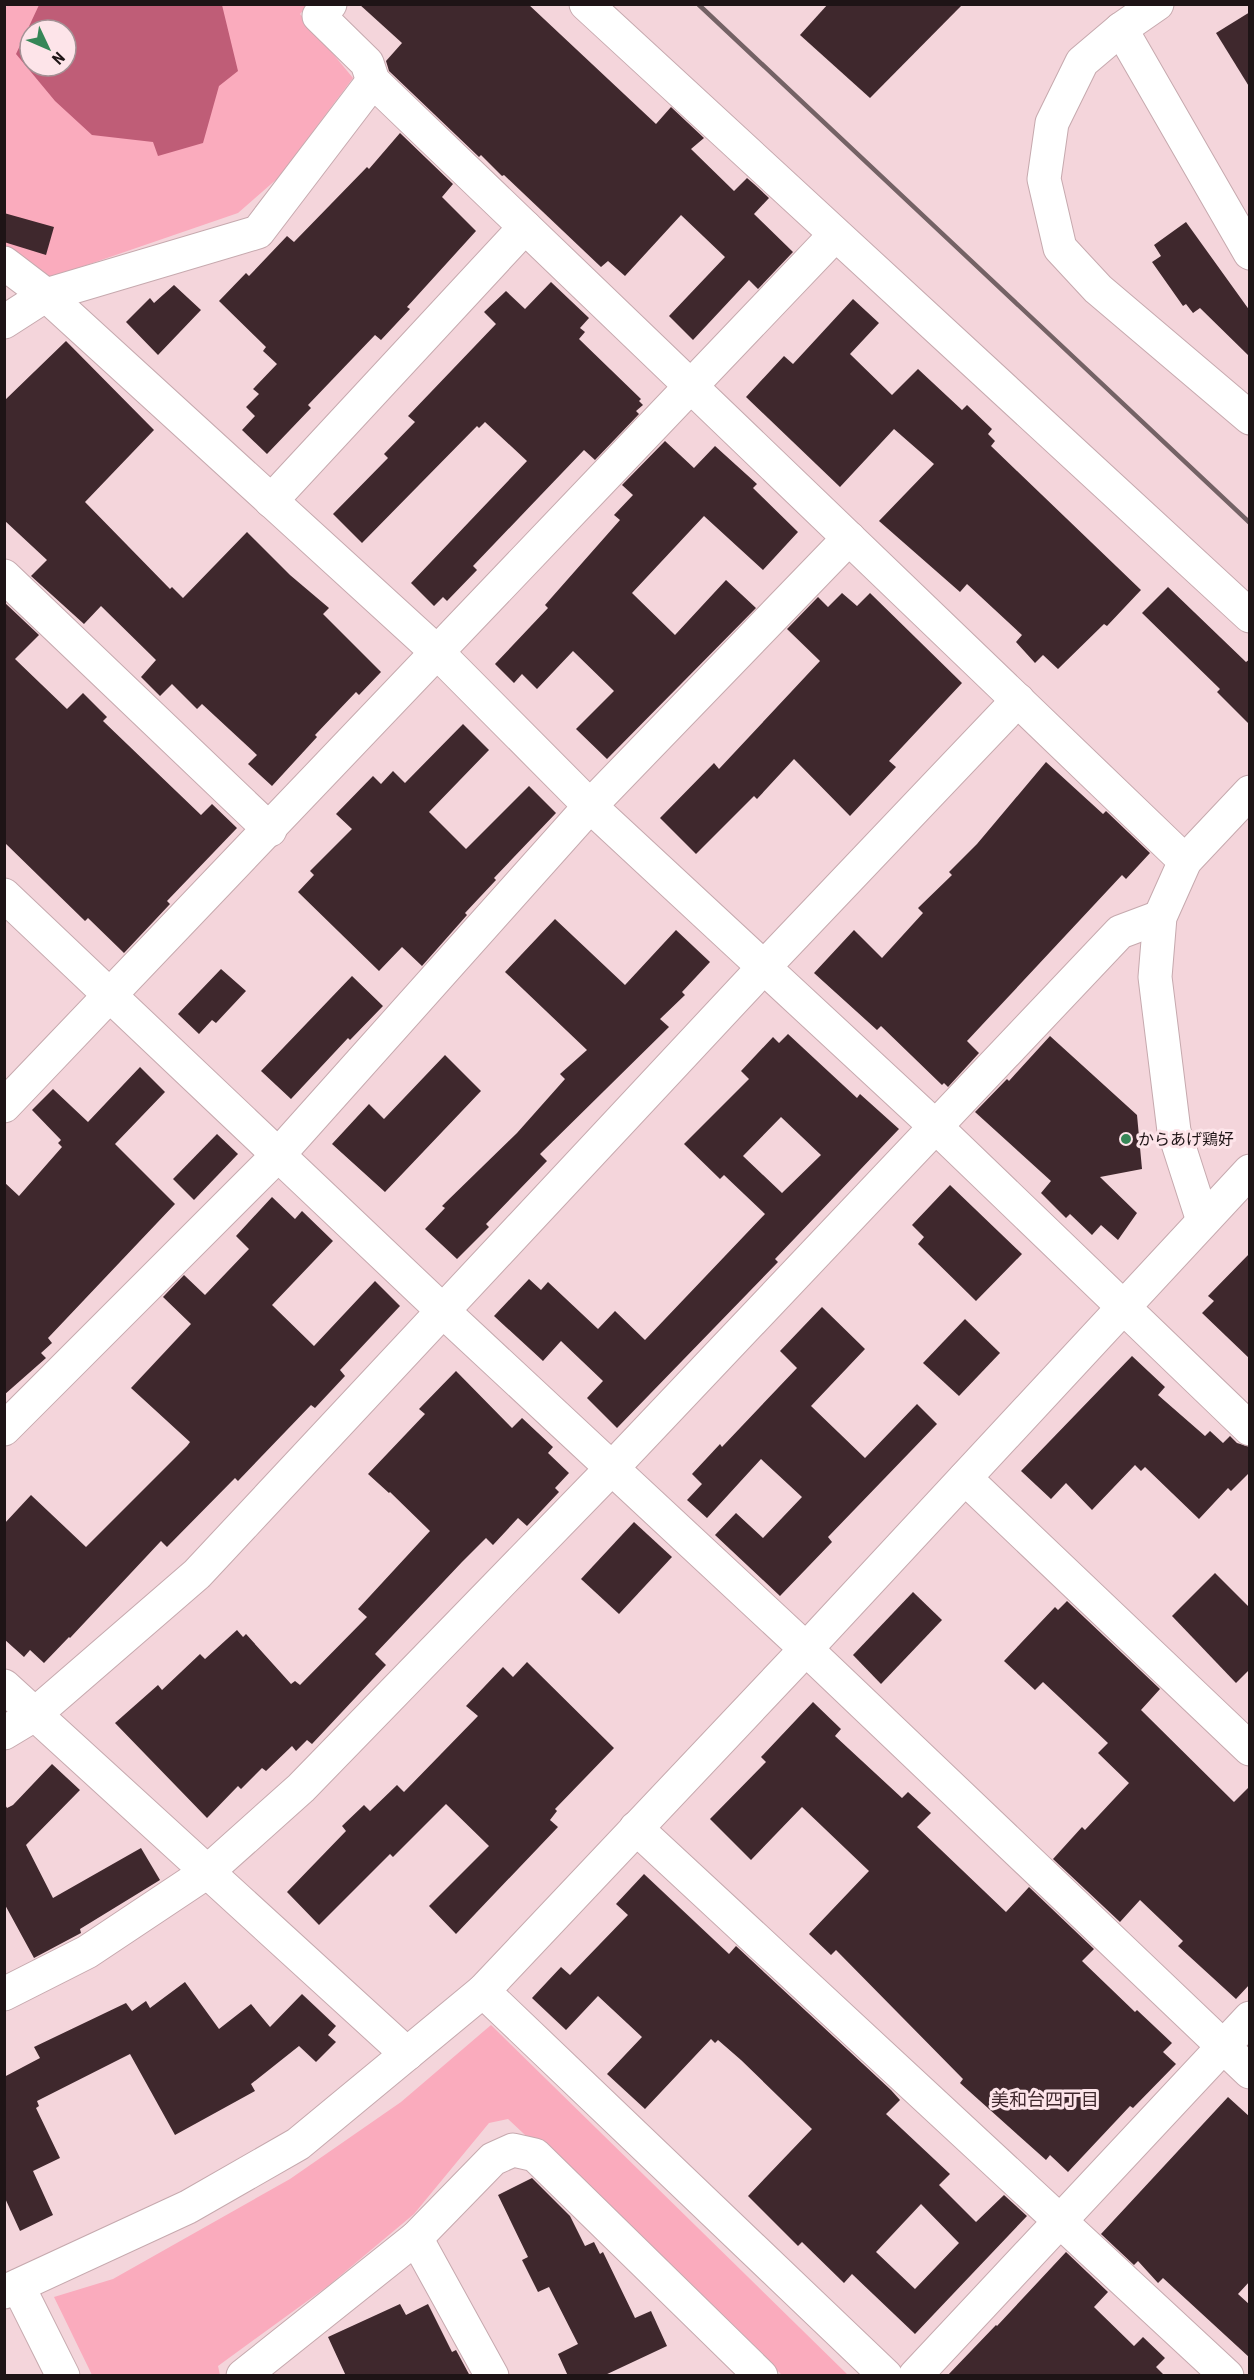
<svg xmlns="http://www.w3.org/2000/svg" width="1254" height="2380" viewBox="0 0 1254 2380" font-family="'Roboto Condensed','Noto Sans JP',sans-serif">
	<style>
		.green { fill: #faabbd; fill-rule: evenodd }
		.water { fill: #bf5d77; fill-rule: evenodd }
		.building { fill: #3f282d; fill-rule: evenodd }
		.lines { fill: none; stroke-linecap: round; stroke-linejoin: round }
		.minor-casing { stroke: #c6a9ae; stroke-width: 35 }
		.tertiary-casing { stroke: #c6a9ae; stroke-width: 35 }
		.minor { stroke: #fff; stroke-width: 33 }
		.tertiary { stroke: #fff; stroke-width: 33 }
		.rail { stroke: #746265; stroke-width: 4.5 }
		.poi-dot { fill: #368657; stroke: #fde4e9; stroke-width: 2 }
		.labels { text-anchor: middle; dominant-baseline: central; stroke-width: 6; stroke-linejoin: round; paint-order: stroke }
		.poi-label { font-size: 16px; fill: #1e1416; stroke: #fde4e9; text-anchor: start }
		.neighbourhood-label { font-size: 18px; fill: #3f282d; stroke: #fde4e9 }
	</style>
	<rect width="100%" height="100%" fill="#f4d5db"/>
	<!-- green -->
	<g class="green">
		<path d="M8,4L308,5L300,14L353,78L278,178L238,213L46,279L5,250L4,10ZM30,30H66V66H30Z"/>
		<path d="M491,2025L849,2376L782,2375L508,2119L489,2123L414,2214L328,2286L218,2366L220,2375H92L54,2297L113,2279L290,2179L401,2102Z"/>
	</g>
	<!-- water -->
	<path class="water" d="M39,5H222L238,71L219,86L203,143L158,156L153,142L92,135L55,101L16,54ZM30,30H66V66H30Z"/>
	<!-- building -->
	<g class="building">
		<path d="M359,4H528L656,124L671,107L704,138L691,149L734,191L747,178L754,184L769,198L754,214L793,252L758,289L749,280L693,340L669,316L725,257L681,215L625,276L608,261L601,267L504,175L502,176L481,155L479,157L389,71L386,61L402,43Z"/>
		<path d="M828,4H963L870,98L800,35Z"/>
		<path d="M1250,12V88L1216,33Z"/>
		<path d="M400,133L453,184L442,197L476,231L407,307L410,309L381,340L375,335L308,405L311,408L267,454L242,430L255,416L246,407L259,394L253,389L277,364L263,351L266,347L219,301L246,273L249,276L287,236L294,242L367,167L369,169Z"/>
		<path d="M4,213L54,227L46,255L4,242Z"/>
		<path d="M1186,222L1250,311V357L1200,308L1193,313L1186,304L1183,306L1152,262L1161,256L1154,245Z"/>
		<path d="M551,282L589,318L580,328L585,332L579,339L641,399L639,401L643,405L636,411L639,414L595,460L584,450L473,566L477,570L447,601L443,597L434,606L411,583L527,461L485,422L479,428L477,426L362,543L333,514L388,458L384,454L415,422L408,416L496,324L484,312L506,291L525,309Z"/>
		<path d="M174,285L201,310L158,355L126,322L150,298L154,303Z"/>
		<path d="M853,299L879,323L850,354L892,395L918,369L962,410L967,405L992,429L988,434L995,441L991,446L1141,590L1107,626L1104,624L1058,669L1043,655L1035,663L1016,642L1022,635L967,584L960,592L879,521L934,464L894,429L840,487L746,397L784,356L793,364Z"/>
		<path d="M66,341L154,430L85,502L170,589L172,587L183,598L247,532L290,575L329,608L323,614L381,672L359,695L356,692L315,735L317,737L272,786L248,764L257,755L202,704L197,709L172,684L160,696L141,677L156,660L101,606L84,624L31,576L47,560L4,520V401Z"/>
		<path d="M665,441L694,468L715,446L757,484L753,488L798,532L763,570L704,516L632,593L675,635L726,580L756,608L607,759L576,729L614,691L573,651L537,689L522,674L514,683L495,664L548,608L545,605L620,520L614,515L633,495L622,485Z"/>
		<path d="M1168,587L1246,662L1250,659V725L1217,692L1220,689L1142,613Z"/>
		<path d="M842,593L857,606L870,593L962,683L889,761L896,767L850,816L794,759L757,799L754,796L696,854L660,818L714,763L719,769L820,661L787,629L818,597L828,607Z"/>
		<path d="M4,602L39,635L15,659L67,709L83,693L107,717L103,721L201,815L212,804L237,828L167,901L170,904L124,953L88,918L85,921L4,842Z"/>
		<path d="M463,724L489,750L429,812L466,849L529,786L556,813L494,878L496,880L465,913L467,915L422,966L402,947L379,971L298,892L314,875L310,871L352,829L336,814L373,776L381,784L393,771L405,783Z"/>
		<path d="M1046,762L1103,814L1106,811L1150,853L1126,879L1122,875L967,1041L979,1053L948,1087L944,1083L942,1085L881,1026L877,1030L814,973L854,930L882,958L923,913L918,908L952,875L949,872L977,844Z"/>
		<path d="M555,919L625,985L676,930L710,962L682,992L685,995L660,1019L669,1027L540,1154L547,1161L486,1224L489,1227L457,1259L425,1229L445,1208L442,1206L517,1133L565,1079L560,1074L587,1050L505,972Z"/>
		<path d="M221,969L246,991L216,1023L212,1020L199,1034L178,1014Z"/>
		<path d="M352,976L383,1006L350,1040L348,1038L291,1099L261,1071Z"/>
		<path d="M788,1034L857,1098L860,1094L899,1129L775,1259L778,1262L617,1428L587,1398L603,1381L561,1341L543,1361L494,1316L529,1279L541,1290L548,1282L598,1329L615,1311L645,1340L765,1214L724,1175L720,1179L684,1144L749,1079L741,1071L773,1037L779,1043ZM781,1117L821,1155L782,1193L743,1156Z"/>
		<path d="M1050,1036L1137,1115L1142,1169L1100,1177L1137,1213L1118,1240L1101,1225L1092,1235L1070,1214L1066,1218L1041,1193L1051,1181L975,1112L1007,1079L1009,1081Z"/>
		<path d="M445,1055L481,1091L385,1192L332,1144L369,1104L384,1119Z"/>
		<path d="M140,1067L165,1092L115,1144L175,1204L48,1338L52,1343L41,1353L46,1358L4,1395V1182L19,1196L62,1147L58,1143L61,1140L32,1110L53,1089L88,1122Z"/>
		<path d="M217,1134L238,1154L194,1200L173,1179Z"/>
		<path d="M950,1185L1022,1254L976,1301L918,1244L924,1237L912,1225Z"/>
		<path d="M272,1197L295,1219L302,1211L333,1241L272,1305L314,1346L375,1281L400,1306L340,1370L345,1376L315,1408L311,1405L238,1481L235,1478L167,1547L161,1541L70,1638L69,1637L44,1663L30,1650L24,1657L4,1639V1524L31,1495L86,1547L187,1446L190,1442L131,1388L191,1324L163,1297L184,1275L205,1295L249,1249L236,1236Z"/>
		<path d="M1250,1253V1359L1202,1313L1214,1301L1208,1296Z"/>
		<path d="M822,1307L865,1349L811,1406L865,1458L917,1404L937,1424L828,1537L832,1542L780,1596L715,1535L736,1513L763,1538L802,1497L761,1459L707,1518L687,1500L702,1484L692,1474L720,1444L722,1447L797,1368L780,1351Z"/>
		<path d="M965,1319L1000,1353L959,1396L923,1363Z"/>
		<path d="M1132,1356L1165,1387L1158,1395L1205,1436L1210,1431L1223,1443L1230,1436L1237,1443L1250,1447V1472L1231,1491L1228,1488L1199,1519L1145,1467L1141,1471L1135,1465L1092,1510L1066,1483L1051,1499L1021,1471Z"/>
		<path d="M456,1371L512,1428L522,1418L553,1447L548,1453L569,1473L555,1488L559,1492L527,1526L518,1518L493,1545L486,1538L462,1562L375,1654L386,1665L312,1744L307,1740L296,1751L292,1746L266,1771L262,1768L241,1789L238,1786L207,1818L115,1723L158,1685L162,1690L200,1654L205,1659L237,1630L243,1637L246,1634L291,1684L295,1681L300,1685L367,1617L358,1609L430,1531L390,1492L389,1493L368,1474L425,1414L419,1409Z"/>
		<path d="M634,1522L672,1557L619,1614L581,1579Z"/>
		<path d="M1215,1573L1250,1608V1669L1236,1683L1172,1616Z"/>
		<path d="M913,1592L942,1620L881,1684L853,1655Z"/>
		<path d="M1067,1601L1160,1689L1141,1710L1234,1802L1250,1786V1984L1236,1999L1178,1946L1183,1941L1140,1900L1120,1922L1053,1859L1082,1827L1085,1830L1129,1783L1098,1753L1108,1743L1043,1682L1035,1690L1004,1661L1055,1607L1058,1610Z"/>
		<path d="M527,1662L614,1748L555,1809L557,1811L550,1820L558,1827L456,1934L429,1906L489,1846L446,1804L393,1857L390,1854L319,1925L287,1892L346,1831L342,1826L364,1805L370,1811L397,1785L404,1792L478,1716L466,1706L503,1667L513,1677Z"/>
		<path d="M813,1702L841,1729L835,1736L902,1798L908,1792L931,1813L917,1827L1006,1912L1029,1887L1094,1949L1082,1961L1135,2012L1137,2010L1172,2043L1163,2052L1176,2064L1133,2108L1130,2106L1068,2172L1050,2155L1046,2160L960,2083L963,2079L836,1950L831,1955L809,1934L869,1871L802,1807L751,1860L710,1819L766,1762L761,1757Z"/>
		<path d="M52,1764L80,1790L26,1845L53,1898L141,1848L160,1880L80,1929L81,1933L34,1958L4,1903V1803L7,1808L13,1805Z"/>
		<path d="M644,1874L729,1954L736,1946L891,2090L900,2100L886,2114L950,2174L939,2185L976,2222L1004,2195L1027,2216L915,2334L852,2274L844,2283L802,2242L798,2246L748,2196L812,2129L741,2060L718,2040L715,2043L711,2039L645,2109L607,2074L642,2037L598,1996L566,2030L532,1998L561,1967L570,1975L628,1915L616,1904ZM921,2204L959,2243L915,2289L876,2252Z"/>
		<path d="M185,1982L219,2029L251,2004L270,2027L302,1994L336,2026L328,2035L336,2042L316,2062L299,2046L251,2084L255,2091L175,2135L130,2054L37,2101L39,2106L36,2108L60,2158L33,2171L53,2215L20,2231L4,2196V2077L40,2058L34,2047L126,2003L132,2011L146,2001L150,2008Z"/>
		<path d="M1228,2097L1250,2117V2281L1238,2294L1250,2305V2358L1163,2278L1158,2283L1138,2261L1134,2265L1101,2234Z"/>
		<path d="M532,2178L570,2216L585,2246L594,2242L600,2254L603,2252L635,2318L651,2311L667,2346L603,2376H568L558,2354L578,2344L549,2287L538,2292L522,2260L528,2257L498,2195Z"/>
		<path d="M1066,2252L1108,2292L1094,2307L1134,2346L1143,2337L1165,2358L1156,2367L1165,2376H947L996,2325L997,2326Z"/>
		<path d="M400,2304L406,2315L428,2304L452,2352L456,2350L470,2376H346L328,2337Z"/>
	</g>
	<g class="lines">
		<!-- minor casing -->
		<g class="minor-casing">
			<g id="minor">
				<path d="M330,4L319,16L367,63L373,81L1185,861"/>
				<path d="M586,4L1250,616"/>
				<path d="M1121,29L1250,253"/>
				<path d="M4,263L46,295L437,652L590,806L935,1126L1250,1429"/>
				<path d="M4,322L46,295L258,232L373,81"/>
				<path d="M271,501L525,227"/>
				<path d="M4,576L270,830"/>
				<path d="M4,895L444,1312L806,1649L1250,2072"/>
				<path d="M4,1106L835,235"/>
				<path d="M1203,1221L1174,1131L1155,977L1160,917L1185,861L1250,792"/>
				<path d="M4,1429L279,1154L590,806L849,538"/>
				<path d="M965,1478L1250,1749"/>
				<path d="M4,1686L407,2054"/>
				<path d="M4,1733L34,1715L197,1574L764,967L1018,700"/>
				<path d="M636,1828L1227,2376"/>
				<path d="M483,1991L886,2376"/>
				<path d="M4,1994L87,1952L207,1872L301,1788L612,1468L1120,932L1160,917"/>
				<path d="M416,2238L492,2376"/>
				<path d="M18,2286L63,2376"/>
				<path d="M243,2376L416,2238L493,2159L513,2150L535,2155L761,2376"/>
				<path d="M915,2376L1250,2018"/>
			</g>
		</g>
		<!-- tertiary casing -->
		<g class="tertiary-casing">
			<g id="tertiary">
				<path d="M1157,4L1121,29L1082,62L1052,123L1044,179L1060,248L1098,289L1250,418"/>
				<path d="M4,2292L188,2207L298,2144L483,1991L806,1649L1250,1171"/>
			</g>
		</g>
		<!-- minor -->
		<use href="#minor" class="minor"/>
		<!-- tertiary -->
		<use href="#tertiary" class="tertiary"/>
		<!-- rail -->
		<path class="rail" d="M698,4L1250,523"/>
	</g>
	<!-- markers -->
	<circle class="poi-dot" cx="1126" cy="1139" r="6"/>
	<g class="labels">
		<!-- poi labels -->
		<g class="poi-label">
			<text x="1138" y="1139">からあげ鶏好</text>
		</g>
		<!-- neighbourhood labels -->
		<g class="neighbourhood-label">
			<text x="1045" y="2099">美和台四丁目</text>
		</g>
	</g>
	<!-- border -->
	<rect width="1254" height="2380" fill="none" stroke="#1e1416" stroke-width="12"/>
	<!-- north arrow -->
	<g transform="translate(48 48) rotate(134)"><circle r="28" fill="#fde4e9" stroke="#a49195" stroke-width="1.5"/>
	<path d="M0-4.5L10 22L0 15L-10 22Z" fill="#368657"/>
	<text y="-9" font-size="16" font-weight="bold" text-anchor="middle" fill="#1e1416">N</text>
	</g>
</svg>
